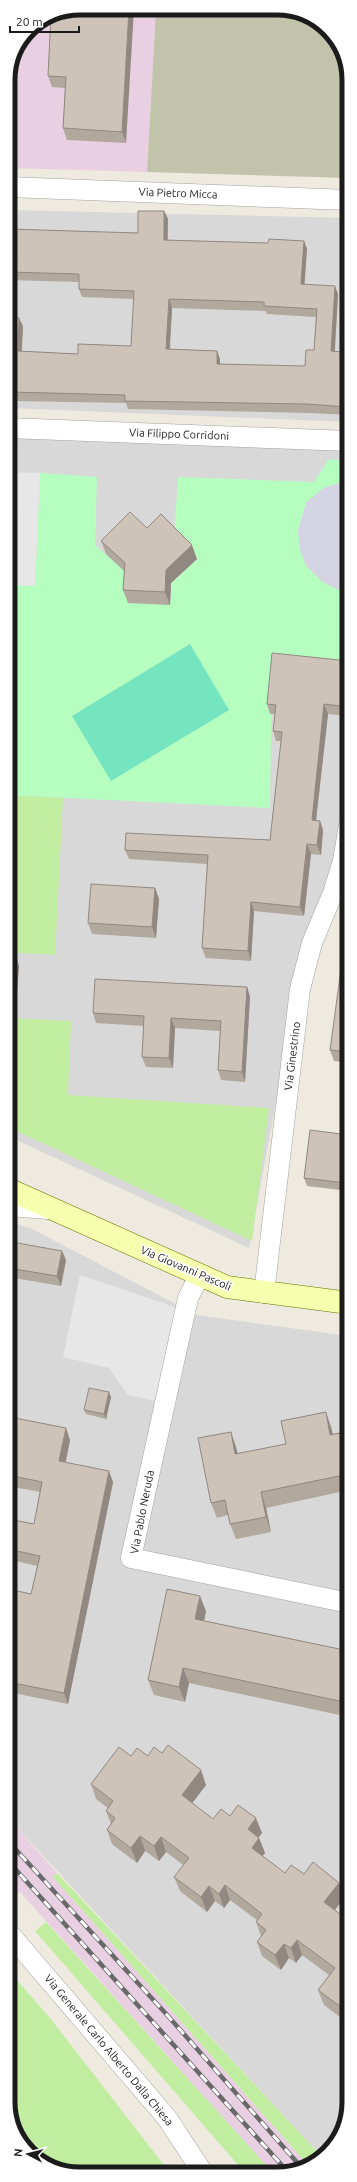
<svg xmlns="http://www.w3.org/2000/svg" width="357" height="2182" viewBox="0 0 357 2182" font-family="Ubuntu,sans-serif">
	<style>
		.residential { fill: #d9d8d8 }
		.industrial { fill: #e8d0e2 }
		.construction { fill: #c1c3aa }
		.grass { fill: #c1eda0 }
		.park { fill: #b6fec0 }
		.pitch { fill: #75e5c0 }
		.parking { fill: #e7e7e7 }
		.plaza { fill: #d5d4e3 }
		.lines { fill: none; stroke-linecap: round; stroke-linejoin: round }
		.street-casing { stroke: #a2a2a2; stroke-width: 21 }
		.secondary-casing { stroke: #617400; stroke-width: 23 }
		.street { stroke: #fff; stroke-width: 20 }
		.secondary { stroke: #f6ffad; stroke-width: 22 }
		.rail-casing { stroke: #696969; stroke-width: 4.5 }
		.rail { stroke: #fff; stroke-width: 3; stroke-dasharray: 9; stroke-linecap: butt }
		.wall { fill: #b1a89e; fill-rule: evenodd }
		.shaded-wall { fill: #908881 }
		.building { fill: #cec3b8; stroke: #908881; fill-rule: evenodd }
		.labels { text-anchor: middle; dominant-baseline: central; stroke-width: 3.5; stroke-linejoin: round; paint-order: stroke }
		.street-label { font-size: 11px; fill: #1b1b1b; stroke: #fff }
		.rim { fill: none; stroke: #1b1b1b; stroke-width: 5 }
	</style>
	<rect width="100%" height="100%" fill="#eeeadf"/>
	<!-- residential -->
	<g class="residential">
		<path d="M8,210L349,218V422L8,408Z"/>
		<path d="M8,435L349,447V799L338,861L296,994L249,1248L8,1136Z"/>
		<path d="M8,1221L32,1229L197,1315L349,1336V2102L331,2150L322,2157L8,1818Z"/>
	</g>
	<!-- industrial -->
	<g class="industrial">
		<path d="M80,8L156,9L147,172L8,168V76L29,29L53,13Z"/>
		<path d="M8,1818L57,1873L53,1877L309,2166L282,2174H274L20,1892L8,1901Z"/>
	</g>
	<!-- construction -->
	<path class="construction" d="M156,9L295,10L331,33L349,75V178L147,172Z"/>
	<!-- grass -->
	<g class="grass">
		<path d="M8,795L63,798L55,955L8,952Z"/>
		<path d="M8,1018L71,1021L68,1095L269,1108L252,1241L8,1127Z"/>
		<path d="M57,1873L322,2157L309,2166L53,1877Z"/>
		<path d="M46,1922L274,2174L245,2173L35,1931Z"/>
		<path d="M8,1970L50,2018L170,2173L62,2172L26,2149L8,2107Z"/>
	</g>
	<!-- park -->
	<path class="park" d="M329,459L349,461V664L272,656L270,808L8,795V585L35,586L40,473L97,477L95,545L130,576L170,605L171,583L196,559L174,537L178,477L314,482Z"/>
	<!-- pitch -->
	<path class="pitch" d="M190,644L229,710L111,781L72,716Z"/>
	<!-- parking -->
	<g class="parking">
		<path d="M8,472L40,473L35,586L8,585Z"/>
		<path d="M80,1275L178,1308L156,1401L128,1395L109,1368L63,1357Z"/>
	</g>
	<!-- plaza -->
	<path class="plaza" d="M349,480V591L343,592L324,583L306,566L300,550L298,530L306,503L323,488Z"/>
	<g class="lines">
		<!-- street casing -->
		<g class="street-casing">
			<g id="street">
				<path d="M8,187L349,200"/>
				<path d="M8,428L349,441"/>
				<path d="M8,1206L48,1209"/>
				<path d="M199,1276L188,1298L131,1558L349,1603"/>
				<path d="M264,1293L300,989L312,943L333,893L343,861L349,825"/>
				<path d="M8,1932L167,2118L203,2173"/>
			</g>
		</g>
		<!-- secondary casing -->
		<g class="secondary-casing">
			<path id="secondary" d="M8,1189L227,1287L349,1303"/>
		</g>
		<!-- street -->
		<use href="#street" class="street"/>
		<!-- secondary -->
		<use href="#secondary" class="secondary"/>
		<!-- rail casing -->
		<g class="rail-casing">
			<g id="rail">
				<path d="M8,1841L168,2016L302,2168"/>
				<path d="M8,1861L288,2172"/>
			</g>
		</g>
		<!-- rail -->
		<use href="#rail" class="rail"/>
	</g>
	<!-- wall -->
	<g class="wall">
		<path d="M80,8L126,143L67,140L63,128L65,88L52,87L48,76Z"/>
		<path d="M164,211L168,219V240L268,243L304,241L307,249L304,284L338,294L335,351L346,360V367H349V415L309,413L128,409L126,403L14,401V404L8,403V317L23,326L22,351L78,354L131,346L134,299L82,297L79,289V282L8,280V229L138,233ZM172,308L266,311L267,314L316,317L314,350L305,366L220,365V359L217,351L170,349Z"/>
		<path d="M147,528L197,559L171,583L170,605L128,603L123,590L124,571L106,554L101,541Z"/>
		<path d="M349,661V716L328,714L316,820L320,821L323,830L321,855L311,854L304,916L254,911L251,961L206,958L202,948L207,864L129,859L125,850L270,840L281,741H276L273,731L275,714H270L267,704Z"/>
		<path d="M155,888L159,899L156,938L92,934L88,923Z"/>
		<path d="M8,951L19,966L16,1004H8Z"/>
		<path d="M349,970V1063L334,1061L330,1050Z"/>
		<path d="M247,987L250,997L245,1082L221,1080L218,1070L220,1031L175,1028L173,1068L146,1067L142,1057L144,1026L96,1023L93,1013Z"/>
		<path d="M349,1135V1191L307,1186L304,1178Z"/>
		<path d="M8,1243L66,1260L61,1286L8,1277Z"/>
		<path d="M111,1397L106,1419L86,1414L84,1410Z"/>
		<path d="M8,1424L70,1440L66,1462L113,1482L68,1704L8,1692V1589L31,1594L37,1566L8,1559V1519L34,1524L40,1492L8,1486Z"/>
		<path d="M331,1427L333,1434L349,1431V1490L266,1508L271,1532L236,1539L230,1524L228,1515L217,1518L211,1503L236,1447L238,1454L286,1444Z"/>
		<path d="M206,1611L204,1621L349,1651V1717L189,1683L185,1702L154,1695L148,1680Z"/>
		<path d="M162,1753L206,1785L192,1803L213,1819L230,1816L262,1833L259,1837V1838L265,1853L262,1856L285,1873L304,1874L345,1897L335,1910L349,1921V2024L324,2005L318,1990L329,1975L302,1955L296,1963L289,1958L281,1970L262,1956L257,1942L261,1936L256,1922L257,1920L230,1900L224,1908L215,1901L207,1912L180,1891L174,1877L183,1865L166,1852L159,1861L145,1851L137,1863L112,1844L107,1830L111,1824L106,1811L108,1808L96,1799L91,1784L131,1756H148Z"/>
	</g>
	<!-- shaded-wall -->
	<g class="shaded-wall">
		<path d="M129,9H134L126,143L122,132Z"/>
		<path d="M164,211L168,219L167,248L164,240Z"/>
		<path d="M304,241L307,249L304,292L301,284Z"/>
		<path d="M335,286L338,294L334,360L331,351Z"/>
		<path d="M169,299L172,308L169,357L166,349Z"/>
		<path d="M19,318L23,326L21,359L18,351Z"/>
		<path d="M217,351L220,359V373L217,364Z"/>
		<path d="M343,352L346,360L345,375L342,367Z"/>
		<path d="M11,392L14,401V404L11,395Z"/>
		<path d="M192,545L197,559L171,583L170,605L165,592L166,570Z"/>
		<path d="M324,704L328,714L315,829L312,820Z"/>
		<path d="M320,821L323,830L321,855L317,845Z"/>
		<path d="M307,844L311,854L304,916L300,907Z"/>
		<path d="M155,888L159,899L156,938L152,927Z"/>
		<path d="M251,902L254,911L251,961L248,951Z"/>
		<path d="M14,951L19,966L16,1004L11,989Z"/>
		<path d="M247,987L250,997L245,1082L242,1072Z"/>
		<path d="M171,1018L175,1028L173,1068L169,1058Z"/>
		<path d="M349,1157V1191L346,1183Z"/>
		<path d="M62,1251L66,1260L61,1286L57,1276Z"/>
		<path d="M109,1392L111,1397L106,1419L104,1414Z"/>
		<path d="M326,1412L331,1427L336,1450L330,1435Z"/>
		<path d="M66,1428L70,1440L63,1472L59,1461Z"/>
		<path d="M231,1432L236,1447L241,1470L235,1454Z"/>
		<path d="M109,1471L113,1482L68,1704L64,1693Z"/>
		<path d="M261,1492L266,1508L271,1532L266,1517Z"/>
		<path d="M200,1596L206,1611L201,1635L195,1619Z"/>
		<path d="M183,1668L189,1683L185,1702L179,1687Z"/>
		<path d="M201,1770L206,1785L187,1810L182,1795Z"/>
		<path d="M256,1818L262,1833L253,1844L248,1829Z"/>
		<path d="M140,1836L145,1851L137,1863L131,1848Z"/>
		<path d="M161,1837L166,1852L159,1861L154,1846Z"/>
		<path d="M259,1838L265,1853L257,1863L252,1848Z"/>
		<path d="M339,1883L345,1897L329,1917L324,1902Z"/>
		<path d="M225,1885L230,1900L224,1908L219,1894Z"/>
		<path d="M209,1886L215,1901L207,1912L201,1897Z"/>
		<path d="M297,1940L302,1955L296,1963L291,1948Z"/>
		<path d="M284,1944L289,1958L281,1970L275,1955Z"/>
	</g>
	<!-- building -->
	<g class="building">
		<path d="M80,8L129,9L122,132L63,128L66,77L48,76L51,14L53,13Z"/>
		<path d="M138,211H164V240L268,243L269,239L304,241L301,284L335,286L331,351L343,352L342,367H349V407L306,404L125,401V395L11,392V395H8V317L19,318L18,351L78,354V344L131,346L134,291L79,289V274L8,272V229L138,233ZM169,299L264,302V306L317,309L314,350H306L305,366L217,364V351L166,349Z"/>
		<path d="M130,512L147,528L161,514L192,545L166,570L165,592L123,590L125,563L101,541Z"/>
		<path d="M272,653L349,661V707L324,704L312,820L320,821L317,845L307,844L300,907L251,902L248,951L202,948L208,855L125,850L126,833L270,840L282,732L273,731L276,705L267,704Z"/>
		<path d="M91,884L155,888L152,927L88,923Z"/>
		<path d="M8,951H14L11,989H8Z"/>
		<path d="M341,969L349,970V1052L330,1050Z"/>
		<path d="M95,979L247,987L242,1072L218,1070L221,1021L171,1018L169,1058L142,1057L144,1016L93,1013Z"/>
		<path d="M310,1130L349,1135V1157L346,1183L304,1178Z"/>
		<path d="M12,1242L62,1251L57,1276L8,1268V1243L12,1244Z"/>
		<path d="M89,1388L109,1392L104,1414L84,1410Z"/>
		<path d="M326,1412L330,1435L349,1431V1474L261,1492L266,1517L230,1524L225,1500L211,1503L198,1438L231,1432L235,1454L286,1444L281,1421Z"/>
		<path d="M10,1417L66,1428L59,1461L109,1471L64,1693L8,1682V1589L31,1594L40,1556L8,1549V1519L34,1524L42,1482L8,1475V1424H9Z"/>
		<path d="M167,1589L200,1596L195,1619L349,1651V1703L183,1668L179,1687L148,1680Z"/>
		<path d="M168,1745L201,1770L182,1795L213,1819L221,1809L230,1816L238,1805L256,1818L248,1829L259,1838L252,1848L285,1873L291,1865L304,1874L313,1862L339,1883L324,1902L349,1921V2013L318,1990L335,1968L297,1940L291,1948L284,1944L275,1955L257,1942L266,1930L256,1922L262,1914L225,1885L219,1894L209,1886L201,1897L174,1877L189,1858L161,1837L154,1846L140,1836L131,1848L107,1830L115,1818L106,1811L113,1801L91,1784L119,1747L131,1756L137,1748L148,1756L154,1747L162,1753Z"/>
	</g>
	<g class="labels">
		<!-- street labels -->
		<g class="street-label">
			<text transform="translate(178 193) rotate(2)">Via Pietro Micca</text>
			<text transform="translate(179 434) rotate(2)">Via Filippo Corridoni</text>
			<text transform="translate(292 1056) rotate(-83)">Via Ginestrino</text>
			<text transform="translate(186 1268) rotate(23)">Via Giovanni Pascoli</text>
			<text transform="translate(142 1512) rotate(-79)">Via Pablo Neruda</text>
			<text transform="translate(109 2050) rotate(50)">Via Generale Carlo Alberto Dalla Chiesa</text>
		</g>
	</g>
	<!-- crop -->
	<path d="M0 0H357V2182H0ZM80 15H277A65 65 0 0 1 342 80V2102A65 65 0 0 1 277 2167H80A65 65 0 0 1 15 2102V80A65 65 0 0 1 80 15Z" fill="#fff" fill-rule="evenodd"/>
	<path class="rim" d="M80 15H277A65 65 0 0 1 342 80V2102A65 65 0 0 1 277 2167H80A65 65 0 0 1 15 2102V80A65 65 0 0 1 80 15Z"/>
	<!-- north arrow -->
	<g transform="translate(28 2154) rotate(277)" stroke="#ffffff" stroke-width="3" paint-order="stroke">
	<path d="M0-3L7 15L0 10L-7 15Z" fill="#1b1b1b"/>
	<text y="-6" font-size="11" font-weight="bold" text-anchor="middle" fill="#1b1b1b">N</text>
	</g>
	<!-- scale -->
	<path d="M10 26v6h69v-6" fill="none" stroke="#1b1b1b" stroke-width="2"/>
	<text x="16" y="26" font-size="12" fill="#1b1b1b" stroke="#ffffff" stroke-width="3" paint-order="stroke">20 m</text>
</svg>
